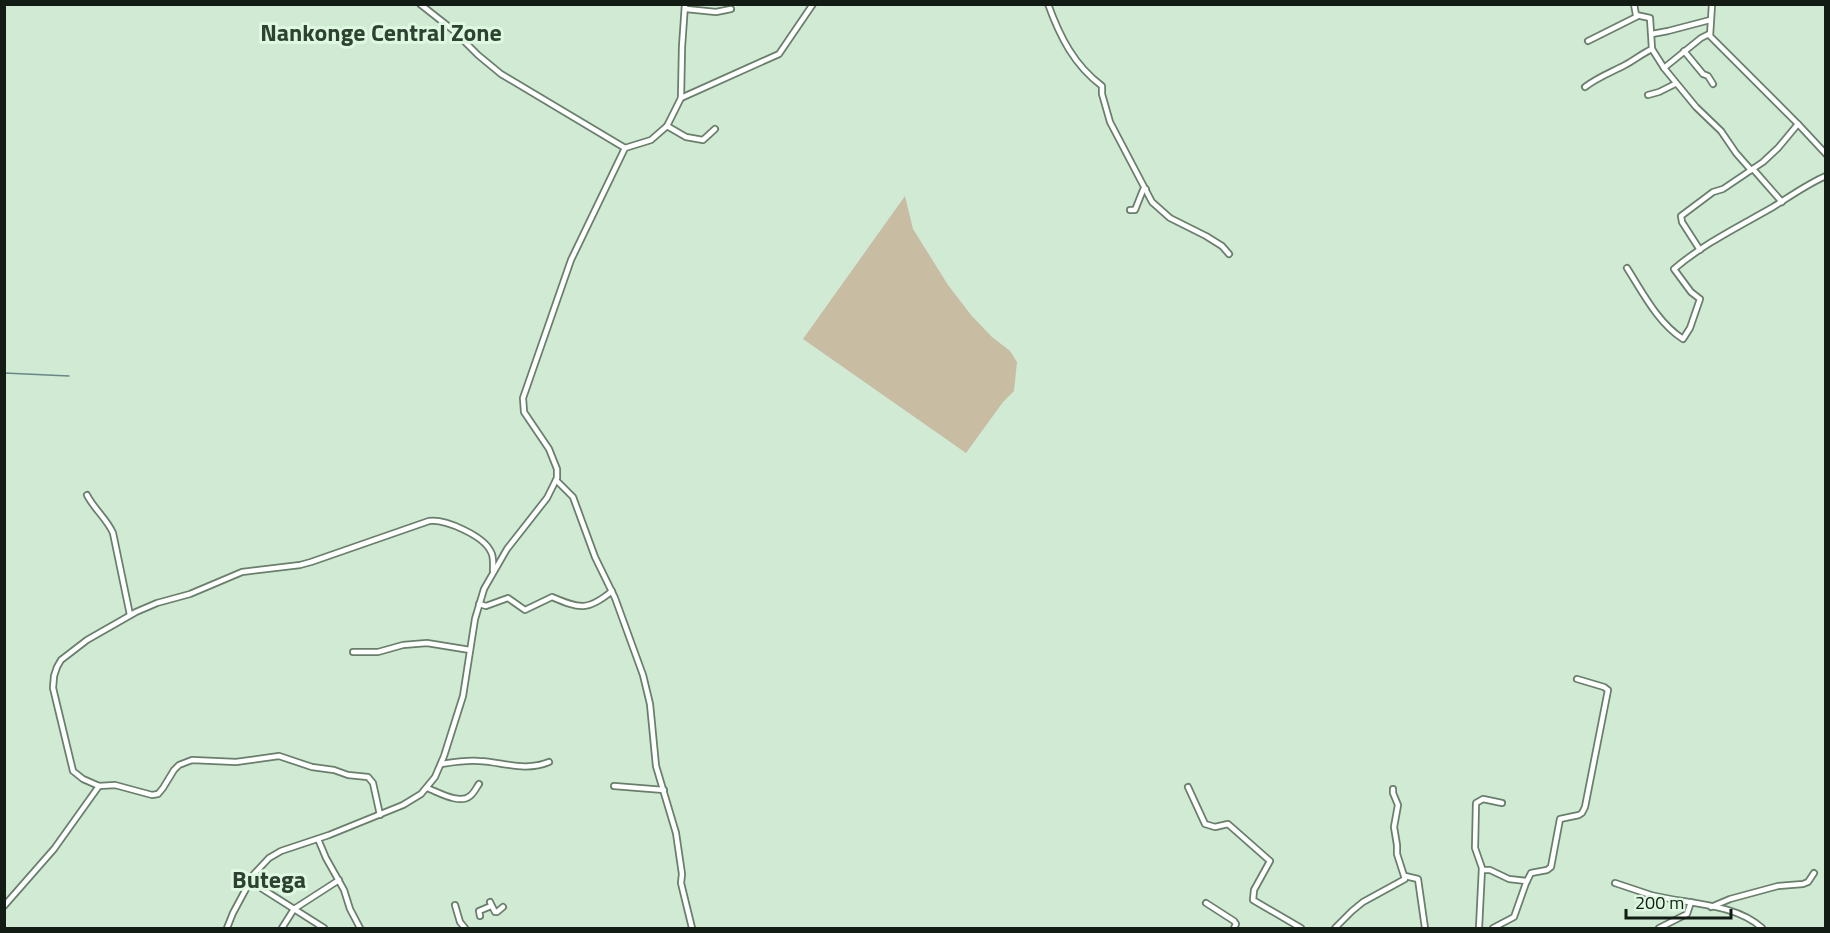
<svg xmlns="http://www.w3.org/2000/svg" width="1830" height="933" viewBox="0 0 1830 933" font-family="'Titillium Web',sans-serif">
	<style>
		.green { fill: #c8bca3 }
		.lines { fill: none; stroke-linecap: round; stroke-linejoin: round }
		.stream { stroke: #688689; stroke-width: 1.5 }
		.minor-casing { stroke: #687f6b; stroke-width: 8 }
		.minor { stroke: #fff; stroke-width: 4.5 }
		.labels { text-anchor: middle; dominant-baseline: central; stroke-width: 6; stroke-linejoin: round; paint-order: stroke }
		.quarter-label { font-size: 24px; font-weight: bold; fill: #2d4230; stroke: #def8e1 }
	</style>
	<rect width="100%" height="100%" fill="#d1ead4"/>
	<!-- green -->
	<path class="green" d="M905,196L913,229L948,285L971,315L992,337L1010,351L1017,362L1014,391L1003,402L966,453L803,339Z"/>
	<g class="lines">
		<!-- stream -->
		<path class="stream" d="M4,373L69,376"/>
		<!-- minor casing -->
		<g class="minor-casing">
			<g id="minor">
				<path d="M420,4L453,30L478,55L501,74L625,148"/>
				<path d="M1048,4C1060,37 1074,65 1102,86V94L1110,122L1152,202L1170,218L1206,236L1222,246L1229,254"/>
				<path d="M1634,4L1636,15L1650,18L1652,49L1664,68L1696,107L1721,131L1736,153L1751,170"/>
				<path d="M1712,4L1710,36L1798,124L1826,154"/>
				<path d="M686,9L716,12L731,9"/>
				<path d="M1652,34L1668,31L1710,20"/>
				<path d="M1588,41L1638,16"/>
				<path d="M1684,51L1703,74L1708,76L1713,84"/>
				<path d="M1664,68L1701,38L1709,34"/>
				<path d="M1585,87C1598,77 1612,72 1625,65C1635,60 1641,54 1652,49"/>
				<path d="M1648,95L1659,92L1675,84"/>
				<path d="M681,98L682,47L685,4"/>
				<path d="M667,126L686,137L703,140L715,129"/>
				<path d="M1753,169L1782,202"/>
				<path d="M1130,210H1135L1143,190L1146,189"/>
				<path d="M1700,250L1682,222L1681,216L1713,192L1723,189L1763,162L1778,148L1798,124"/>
				<path d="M1627,268C1643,293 1658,323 1683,339L1690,328L1700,299L1691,292L1674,269C1703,244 1740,226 1773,207C1791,196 1807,184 1826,176"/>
				<path d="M556,480L573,497L595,557L615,598L643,675L650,704L656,766L676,833L682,874L681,883L692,928"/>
				<path d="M87,495C94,509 107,519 113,533L130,615"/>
				<path d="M479,604L486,606L508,598L525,610L552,597C580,609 588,611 612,591"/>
				<path d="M353,652H378L403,645L427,643L470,650"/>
				<path d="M441,764C454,762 466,760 479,761C503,762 525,772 549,762"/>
				<path d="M614,786L664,790"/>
				<path d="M1188,787L1205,824L1215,827L1228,824L1270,861L1254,890L1253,900L1301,928"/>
				<path d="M427,788C438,792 460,805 470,796C474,793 476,788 479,784"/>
				<path d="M380,815L373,783L368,777L348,775L334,770L312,767L279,756L236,762L192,760L179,765L174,770L163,788L158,794L152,795L115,785L99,786L83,779L73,771L53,688L54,676L57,667L61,660L87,640L136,612L157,603L190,594L242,572L300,565L311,562L429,521C446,519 484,536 491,552C494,557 493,565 493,571"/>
				<path d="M318,839L326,858L344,890L350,909L360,928"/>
				<path d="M1482,870H1490L1509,879L1527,881"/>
				<path d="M1405,876L1418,879L1425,928"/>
				<path d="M250,881L324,928"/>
				<path d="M1615,883C1627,887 1639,891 1651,895C1686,904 1735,903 1762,928"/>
				<path d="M490,902L495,912H497L503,907"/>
				<path d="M1206,903L1234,921L1236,924L1234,928"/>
				<path d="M455,905L460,922L465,928"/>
				<path d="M4,906L54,849L99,786"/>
				<path d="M1711,907L1730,899L1778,886L1803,884L1808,882L1814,873"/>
				<path d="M480,916L479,911L491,906"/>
				<path d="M227,928L233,913L254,874L269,858L281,851L329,835L403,805L421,794L435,777L444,756L463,696L475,619L484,589L507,549L547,498L557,478V469L549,449L524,412L523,398L571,260L625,148L651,140L667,126L681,98L779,54L813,4"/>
				<path d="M282,928L294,909L339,880"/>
				<path d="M1335,928L1352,911L1363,902L1405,879L1397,854V845L1394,827L1398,805L1393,793V789"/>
				<path d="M1479,928L1482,868L1475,848L1476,803L1483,799L1502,803"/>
				<path d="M1493,928L1514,917L1526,883L1531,873L1547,870L1551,867L1560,819L1579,815L1582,813L1585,807L1608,690L1604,687L1577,679"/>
				<path d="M1659,928L1687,914L1691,902"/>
			</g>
		</g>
		<!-- minor -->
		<use href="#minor" class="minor"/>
	</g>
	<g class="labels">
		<!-- quarter labels -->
		<g class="quarter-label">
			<text x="381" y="32">Nankonge Central Zone</text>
			<text x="269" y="879">Butega</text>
		</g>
	</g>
	<!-- border -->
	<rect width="1830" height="933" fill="none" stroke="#131c14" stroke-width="12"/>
	<!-- scale -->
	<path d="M1626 909v9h105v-9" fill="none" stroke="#131c14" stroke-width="3"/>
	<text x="1635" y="909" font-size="18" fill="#131c14" stroke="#def8e1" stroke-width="4.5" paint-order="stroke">200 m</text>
</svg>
